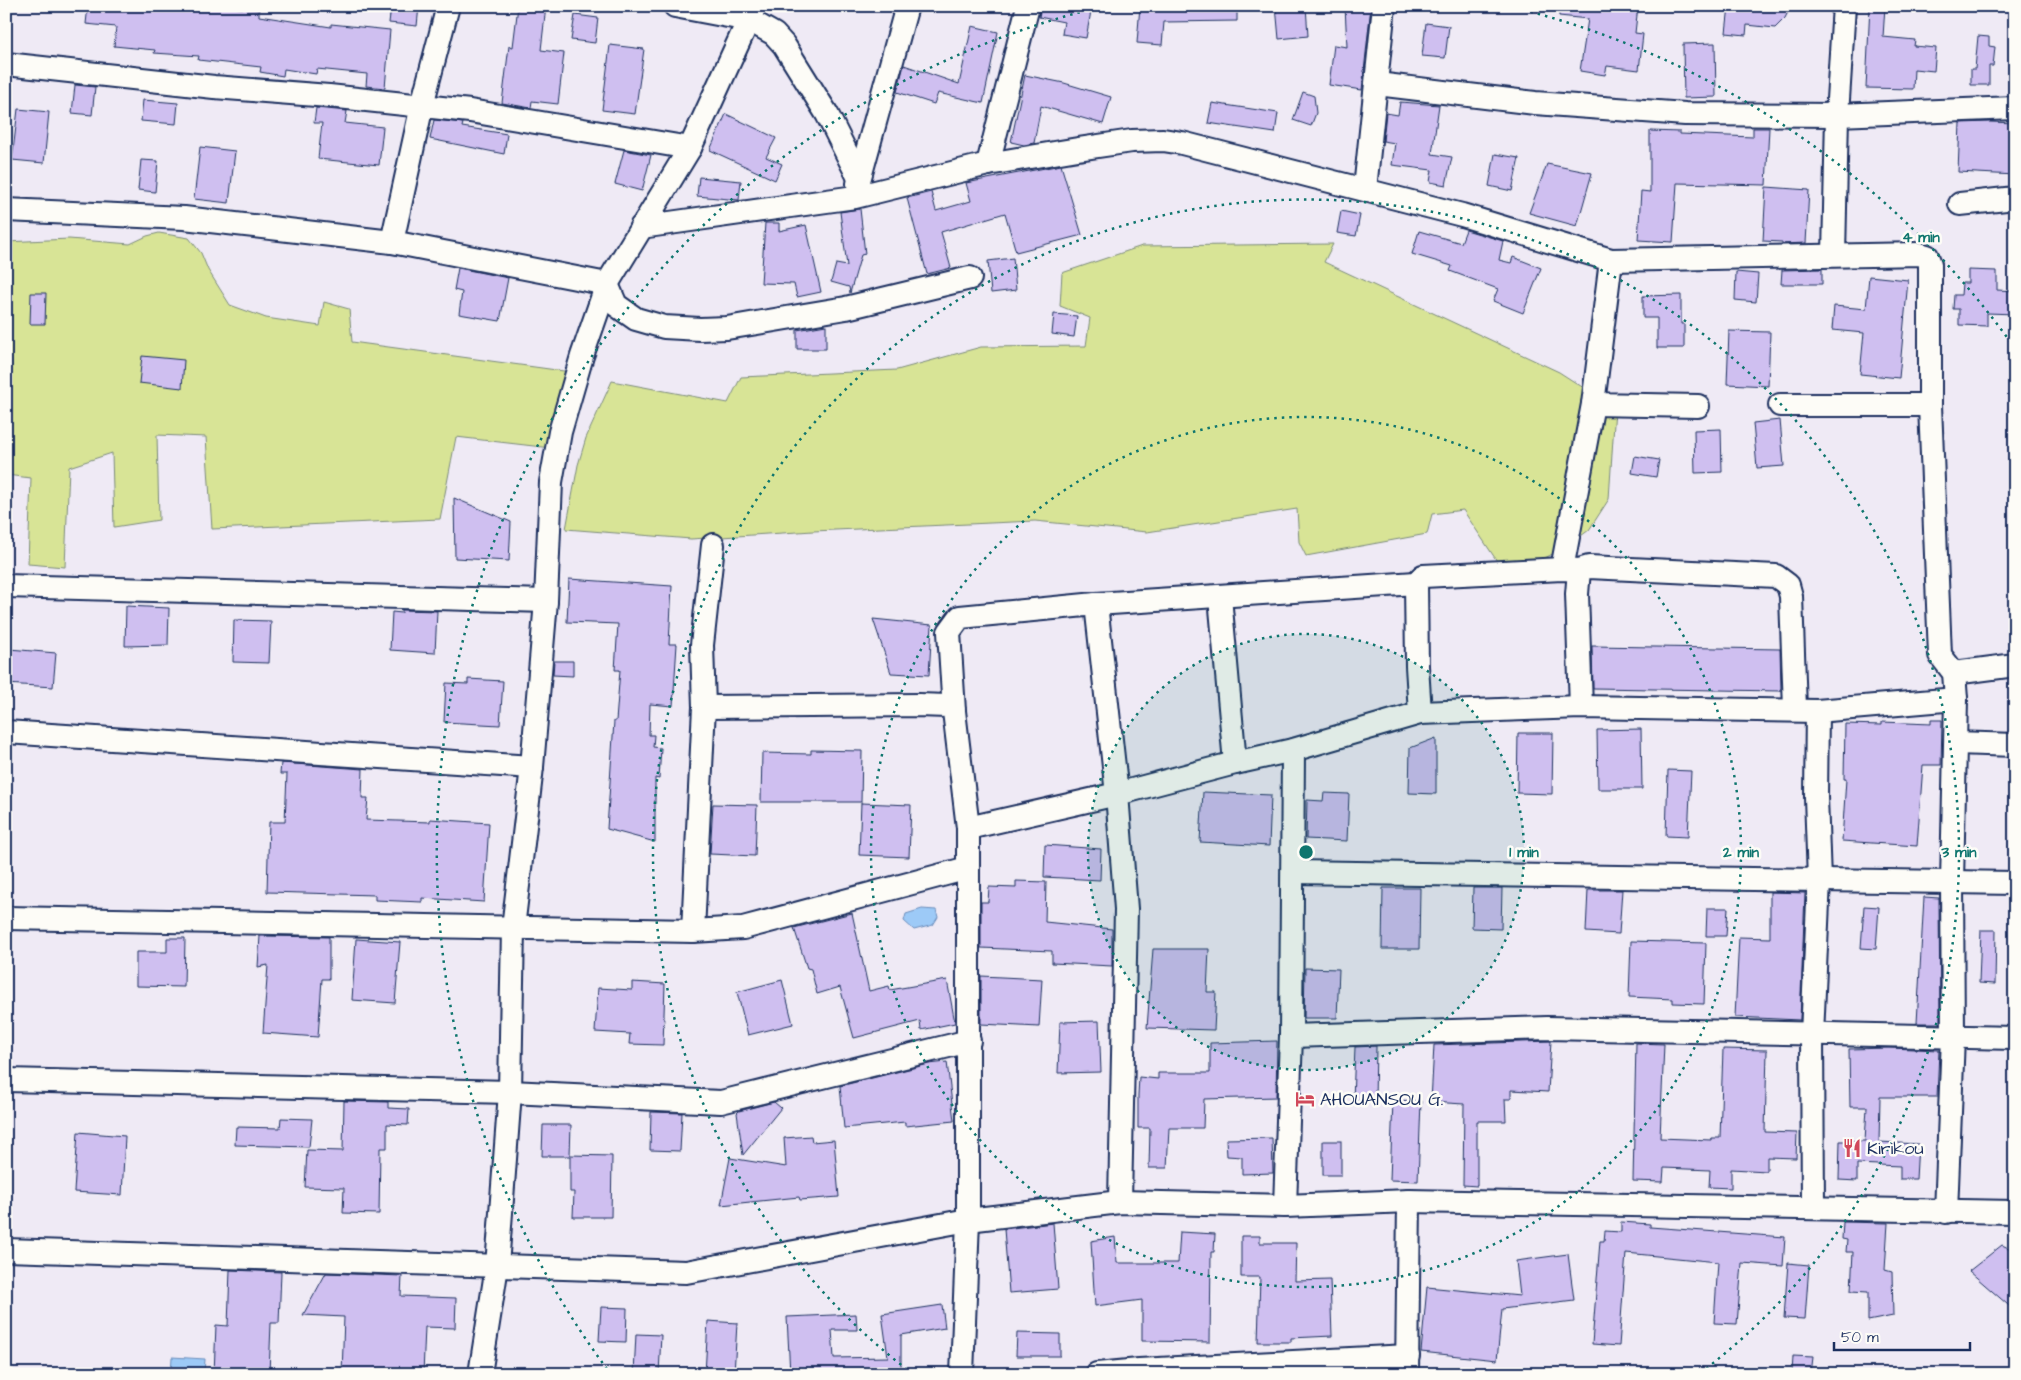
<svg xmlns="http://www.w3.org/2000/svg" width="2021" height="1380" viewBox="0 0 2021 1380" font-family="'Architects Daughter',sans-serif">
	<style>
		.green { fill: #d8e496; stroke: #7a8a7a }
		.water { fill: #9dcaf7; stroke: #698cba }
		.building { fill: #cfbff0; stroke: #1b2f5e }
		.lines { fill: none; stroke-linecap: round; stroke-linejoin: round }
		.minor-casing { stroke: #1b2f5e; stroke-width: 26 }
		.minor { stroke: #fdfcf7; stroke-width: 22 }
		.ring { fill: none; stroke: #0f766e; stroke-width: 2.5; stroke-dasharray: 2.5 5 }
		.labels { text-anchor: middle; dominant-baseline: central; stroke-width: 5; stroke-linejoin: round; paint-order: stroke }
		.poi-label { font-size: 18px; fill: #1b2f5e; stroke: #fdfcf7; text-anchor: start }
		.centre { fill: #0f766e; stroke: #fdfcf7; stroke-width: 2.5 }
		.ring-label { font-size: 15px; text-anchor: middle; font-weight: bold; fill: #0f766e; stroke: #fdfcf7; stroke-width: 5; stroke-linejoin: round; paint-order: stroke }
	</style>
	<rect width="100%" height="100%" fill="#efeaf5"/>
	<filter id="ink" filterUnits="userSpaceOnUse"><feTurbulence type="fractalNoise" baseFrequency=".02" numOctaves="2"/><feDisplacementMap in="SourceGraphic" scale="10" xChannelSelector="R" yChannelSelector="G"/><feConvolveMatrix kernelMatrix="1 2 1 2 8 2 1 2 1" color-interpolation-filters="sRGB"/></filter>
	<g filter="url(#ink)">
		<!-- green -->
		<g class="green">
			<path d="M159,233L189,238L201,253L208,270L230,305L266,318L320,326L324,302L349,309L352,342L571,372L551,448L456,437L440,519L212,529L206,437L157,435L159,520L114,527L112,453L69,467L65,567L28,564L31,478L6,475V242L69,239L130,244L147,236Z"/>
			<path d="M1333,244L1324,262L1559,372L1615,408L1609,499L1589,530L1566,547L1543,559L1499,564L1463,510L1432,514L1427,534L1306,556L1299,542L1297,509L1147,532L1035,521L813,531L691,539L566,529L578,465L586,438L612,381L728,403L741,377L897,370L981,347L1086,346L1090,318L1060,306L1062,273L1142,246Z"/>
		</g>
		<!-- water -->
		<g class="water">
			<path d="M922,909L936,910L938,917L933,925L914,930L904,921L906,914Z"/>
			<path d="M172,1357L205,1359L204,1374H171Z"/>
		</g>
		<!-- building -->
		<g class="building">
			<path d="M88,6H149L204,9V6H221L259,10V16L331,27V24L390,30L385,88L366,86L367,74L317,69L316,74L284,69L283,76L260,72L261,67L198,60L199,56L154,53L155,50L114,46L116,27L86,24Z"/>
			<path d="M391,6H419L417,26L389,23Z"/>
			<path d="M518,6H546L541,50L564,53L558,104L532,101L531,108L502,103L509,46L513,47Z"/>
			<path d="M1041,6H1092L1086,38L1062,34L1064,22L1039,17Z"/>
			<path d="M1140,6H1237V21L1164,22L1162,45L1137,43Z"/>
			<path d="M1276,6H1306L1308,36L1279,39Z"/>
			<path d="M1345,6H1371L1362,90L1329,85L1334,45L1347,47Z"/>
			<path d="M1559,6H1638L1635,33L1643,34L1639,70L1607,66L1605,75L1580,71L1588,19L1559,16Z"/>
			<path d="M1729,6H1791L1785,18L1775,28L1747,25L1746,35L1726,33Z"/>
			<path d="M1870,6H1885L1883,37L1915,40L1914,46L1936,48L1934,71L1914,69L1913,89L1866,88Z"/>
			<path d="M575,15L598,18L595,43L571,40Z"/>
			<path d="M1426,23L1449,26L1445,58L1422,56Z"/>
			<path d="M972,26L998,32L983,103L938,93L934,104L897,92L904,65L959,84Z"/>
			<path d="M1978,36L1989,37V46L1995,47L1993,66H1989V85H1971V69H1975Z"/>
			<path d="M1715,43L1716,97L1684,98L1683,44Z"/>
			<path d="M610,45L644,49L635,114L602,110Z"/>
			<path d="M1025,75L1064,83L1111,97L1103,124L1041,106L1034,143L1024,145L1011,142Z"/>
			<path d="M75,85L95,87L92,115L72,113Z"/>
			<path d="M1303,92L1314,96L1316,113L1311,126L1293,120Z"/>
			<path d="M143,100L178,103L176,124L141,121Z"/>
			<path d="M1400,102L1439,105L1432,154L1452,157L1446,185L1430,182L1432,170L1392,165L1395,143L1383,141L1386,113L1398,115Z"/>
			<path d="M1212,103L1278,113L1275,133L1208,123Z"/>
			<path d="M316,108L347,111L345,123L383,127L379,165L318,159L322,123H314Z"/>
			<path d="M18,109L49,112L44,163L12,160Z"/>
			<path d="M726,114L776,138L766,157L782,164L775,180L710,150Z"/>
			<path d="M434,120L463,123L462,127L507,134L504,154L430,139Z"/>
			<path d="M1990,122L2015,123V175L1958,172L1960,123Z"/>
			<path d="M1753,128H1769L1766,185L1677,183L1673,242L1638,240L1641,191L1650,192V131L1680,132V134L1753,137Z"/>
			<path d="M200,147L235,151L229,203L194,199Z"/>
			<path d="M624,150L651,155L642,191L615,184Z"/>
			<path d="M1495,154L1519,158L1512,191L1489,186Z"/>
			<path d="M141,160L158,161L155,192L138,190Z"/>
			<path d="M1547,164L1592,173L1577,226L1529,213Z"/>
			<path d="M1061,165L1082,235L1016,252L1005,213L941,232L951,268L927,274L907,198L931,192L936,211L971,201L966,183Z"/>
			<path d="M699,177L741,181L739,200L697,196Z"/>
			<path d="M1766,187L1809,190L1806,243L1782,244V242L1763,241Z"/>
			<path d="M860,209L865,254L861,255L850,293L849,287L831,282L836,264L847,266L840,212Z"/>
			<path d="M1341,211L1360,215L1356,236L1337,233Z"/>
			<path d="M765,223H779V231L806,225L821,292L797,297L794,284L761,283Z"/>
			<path d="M1466,230L1503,241L1499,260L1511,263L1513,257L1541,268L1523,313L1493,301L1498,289L1450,271L1452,266L1412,254L1419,231L1461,243Z"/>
			<path d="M1013,258L1016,290L991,293L988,261Z"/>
			<path d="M458,268L508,278L500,321L459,314L462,292L454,290Z"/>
			<path d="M1822,269V284H1781L1782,270Z"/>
			<path d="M1968,270L1997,271V290L2015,291V314L1987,313V326L1959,325V309H1953L1954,295H1961L1962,283H1968Z"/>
			<path d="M1736,272L1758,274L1756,302L1735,300Z"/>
			<path d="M1869,276L1908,280L1899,378L1860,374L1864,333L1832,330L1834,306L1866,309Z"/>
			<path d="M31,293H46L45,324H30Z"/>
			<path d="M1681,295V324H1684V348H1657V318H1643V296Z"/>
			<path d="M1054,314L1077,316L1074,337L1052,334Z"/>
			<path d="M826,325V349H797V330Z"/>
			<path d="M1729,331L1770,332L1768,386L1727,384Z"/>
			<path d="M142,356L184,360L182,388L139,383Z"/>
			<path d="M1780,420L1784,466L1757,468L1753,423Z"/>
			<path d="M1721,429L1722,472L1695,473L1694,430Z"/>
			<path d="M1635,456L1659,460L1656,477L1632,473Z"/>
			<path d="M454,498L511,522L509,561L455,558Z"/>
			<path d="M569,579L672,586L669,644H677L673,706L650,704L649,735H654L653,747L661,748L659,779L655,778V842L607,829L614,721H616L620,670H615L618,624L567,622Z"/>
			<path d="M126,606L169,608L168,645L125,646Z"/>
			<path d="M402,610L437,611L435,653L390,650L392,612L402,613Z"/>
			<path d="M873,619L932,625L929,675L891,673Z"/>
			<path d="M234,620L271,621L269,663L233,662Z"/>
			<path d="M1592,646L1780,649L1781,691L1593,688Z"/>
			<path d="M9,649L56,653L53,687L6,684Z"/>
			<path d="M554,661H573V676L553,675Z"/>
			<path d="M468,679L503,681L500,725L444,722L446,683L468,684Z"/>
			<path d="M1931,720H1942L1941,765H1923L1917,846L1842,841L1846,779H1844L1845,724L1882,725V722L1931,724Z"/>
			<path d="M1641,729L1642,789H1598L1597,730Z"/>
			<path d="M1518,733H1553L1552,794L1517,793Z"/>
			<path d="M1436,738V794L1409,793L1410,748Z"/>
			<path d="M811,750L862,751L861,802H761L762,753L811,754Z"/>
			<path d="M281,763L363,769L362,798H368L366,820L430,822V819L489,823L484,902L422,898V902L375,900V895L267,892L269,822H285L287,774H280Z"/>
			<path d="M1668,770L1691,771L1688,837L1666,836Z"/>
			<path d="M1203,792L1271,795L1269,846L1200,842Z"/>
			<path d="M1324,793L1349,794L1347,841L1306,839L1307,800L1323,801Z"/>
			<path d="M861,803L911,805L909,857L859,855Z"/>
			<path d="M713,804L757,805L755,856L710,854Z"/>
			<path d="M1045,845L1101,849L1100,880L1044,877Z"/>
			<path d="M1016,881L1046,882L1045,922L1112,929V966L1052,963V951L981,948V902H988L989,887L1016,888Z"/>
			<path d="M1383,888H1420L1419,949H1382Z"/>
			<path d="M1473,888H1502L1501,929L1472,928Z"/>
			<path d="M1588,890H1622L1619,934L1586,932Z"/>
			<path d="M1770,892L1805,893L1800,1020L1735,1017L1739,937L1770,938Z"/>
			<path d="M1924,897L1939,898L1940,1023H1917Z"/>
			<path d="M1864,906L1879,907L1876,949L1861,948Z"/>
			<path d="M1707,908H1728L1726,936H1706Z"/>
			<path d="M852,913L869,991L889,986L890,990L947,980L955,1023L921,1030L920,1021L854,1038L840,987L817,994L811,969L807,968L794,928Z"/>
			<path d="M1981,930H1996L1995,984L1979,983Z"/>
			<path d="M260,936L329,937V979H322L318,1037L263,1033L268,965L258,967Z"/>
			<path d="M167,938H185L184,987L136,986V952H167Z"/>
			<path d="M356,939L400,942L395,1003L352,1000Z"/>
			<path d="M1631,941L1706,943L1704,1004L1673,1003V999L1629,997Z"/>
			<path d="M1153,949H1209L1207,992H1216L1214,1030L1147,1028Z"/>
			<path d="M1305,968L1339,969L1337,1018H1304Z"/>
			<path d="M981,976L1042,979L1039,1027L981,1024Z"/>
			<path d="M782,980L793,1024L748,1035L737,992Z"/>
			<path d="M632,982L665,984L663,1045L629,1044L630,1034L595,1032L598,988L632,990Z"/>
			<path d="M1099,1021L1101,1072L1058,1073L1060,1022Z"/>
			<path d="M1277,1041L1276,1097L1204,1099L1203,1128H1169L1167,1168H1149L1150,1128H1138V1095L1139,1077L1158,1079V1073H1210V1043Z"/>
			<path d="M1551,1041L1548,1092L1511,1090V1099H1505L1506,1121H1477V1186L1463,1185L1464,1104L1431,1102L1434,1045Z"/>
			<path d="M1636,1043L1664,1044L1660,1138L1711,1140V1138H1720L1723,1049L1767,1050L1765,1132L1797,1133L1796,1158L1767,1157V1171L1731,1169V1188L1709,1187L1710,1170L1664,1168L1663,1182L1633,1181Z"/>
			<path d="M1376,1046L1375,1101H1353L1355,1047Z"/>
			<path d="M1889,1048L1939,1050L1937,1097H1880L1879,1142L1918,1144L1916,1179H1900V1166L1857,1164V1181L1839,1180L1840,1141H1865L1867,1107H1850L1849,1049Z"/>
			<path d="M947,1062L954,1121L905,1126V1122L844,1128L840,1086L929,1064Z"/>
			<path d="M1393,1100L1421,1101L1418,1181L1390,1180Z"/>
			<path d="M344,1101L388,1102V1108L409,1109L408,1125L387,1124V1148H380L379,1214L343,1213L344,1188L305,1187L307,1150L343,1151Z"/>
			<path d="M774,1102L781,1108L743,1155L737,1113L739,1111Z"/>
			<path d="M651,1112L682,1113L680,1151L650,1150Z"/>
			<path d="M281,1118L312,1119L309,1147L235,1145L236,1127L280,1128Z"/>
			<path d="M543,1125H571L570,1155L612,1156L611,1217H573L574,1192H570V1156H542Z"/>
			<path d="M78,1132L125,1136L122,1195L74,1192Z"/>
			<path d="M811,1136L812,1142L834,1140L839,1197L800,1200L799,1197L721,1205L730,1158L786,1167L784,1138Z"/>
			<path d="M1272,1138L1273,1173L1242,1174V1157L1227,1156L1226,1139Z"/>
			<rect x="1323" y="1141" width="18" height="34"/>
			<path d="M1621,1222L1650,1224V1227L1785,1237L1783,1266L1742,1263L1737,1324L1714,1323L1718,1262L1626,1253L1619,1346L1592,1344L1600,1241H1604L1605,1231L1621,1232Z"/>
			<path d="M1843,1222L1888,1223L1885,1270L1892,1272L1893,1316L1868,1321V1292L1851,1291L1853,1252H1846L1847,1240L1842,1239Z"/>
			<path d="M1053,1223L1058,1289L1009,1293L1004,1229Z"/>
			<path d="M1180,1232L1215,1234L1214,1252H1211L1210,1342L1142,1341V1300L1095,1306L1091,1241L1115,1237L1117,1263H1178Z"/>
			<path d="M1241,1236H1260V1243H1296L1295,1281L1330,1280L1332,1336L1291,1338V1342H1258L1260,1277H1241Z"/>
			<path d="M2002,1245L2015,1251V1311L1969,1271Z"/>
			<path d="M1568,1254L1574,1300L1502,1309L1497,1360L1421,1352L1427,1287L1520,1296L1516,1261Z"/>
			<path d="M1788,1263L1809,1265L1805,1319L1784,1318Z"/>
			<path d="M230,1270L281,1272L279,1323H271L269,1374H214L216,1325L228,1326Z"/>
			<path d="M326,1273L402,1276L401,1296L456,1298L455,1328L425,1327L423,1374H342L344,1317L303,1315Z"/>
			<path d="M942,1305L945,1328L901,1335V1374H790L787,1317L856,1314L857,1330H832L834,1358L888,1357L882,1314Z"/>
			<path d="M601,1307L627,1308L626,1342L599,1341Z"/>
			<path d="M708,1321L737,1323L734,1374H705Z"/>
			<path d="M1017,1333L1060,1334V1356H1016Z"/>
			<path d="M636,1334L661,1335L659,1374H634Z"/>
			<path d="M1793,1356L1813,1357L1811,1374H1792Z"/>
		</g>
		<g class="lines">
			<!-- minor casing -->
			<g class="minor-casing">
				<g id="minor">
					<path d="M675,6L749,20L774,34L784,45L827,114L859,178"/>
					<path d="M6,64L214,87L329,96L470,111L690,148"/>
					<path d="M1377,84L1535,103L1685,114L1837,115L2015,108"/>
					<path d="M988,164L1028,6"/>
					<path d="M858,184L907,6"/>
					<path d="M1365,189L1384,6"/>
					<path d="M1960,204L2015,198"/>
					<path d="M6,210L184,218L392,242L607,284L616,305L636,319L664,327L700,329L727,328L846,308L970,278"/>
					<path d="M641,227L855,197L988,164L1078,149L1132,141L1163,140L1182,143L1462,215L1611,260L1920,254L1927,256L1930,264V405L1940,655L1954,673L1956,699L1952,882L1953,1037L1946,1212"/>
					<path d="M392,242L422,105L448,6"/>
					<path d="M1834,255L1837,115L1844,6"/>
					<path d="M1611,260L1593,404L1698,406"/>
					<path d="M1780,405H1930"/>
					<path d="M1562,569L1593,404"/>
					<path d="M6,586L546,601"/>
					<path d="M1220,597L1235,763"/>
					<path d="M1096,604L1117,794L1126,909L1120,1202"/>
					<path d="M1954,673L2015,665"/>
					<path d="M704,707L919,705L947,706L954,711L968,828V1220L962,1374"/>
					<path d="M1581,707L1577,594L1579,570L1589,567L1776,576L1788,585L1791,596L1795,709"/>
					<path d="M954,711L949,632L960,617L1096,604L1416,583"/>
					<path d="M1420,713L1417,666L1416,583L1423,576L1562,569L1579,570"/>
					<path d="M6,732L532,767"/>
					<path d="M1956,743L2015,745"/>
					<path d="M968,828L1117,794L1235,763L1293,750L1420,713L1581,707L1817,711L1956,699"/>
					<path d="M1293,872L2015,883"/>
					<path d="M6,918L693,931L743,928L968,868"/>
					<path d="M693,931L704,707L702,645L713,545"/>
					<path d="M1291,1036L1547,1028L2015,1038"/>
					<path d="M6,1080L510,1092L721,1102L969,1041"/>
					<path d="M1285,1206L1291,1036L1293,750"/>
					<path d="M1813,1207L1812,1035L1819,880L1816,797L1817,711"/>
					<path d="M6,1250L686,1272L968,1220L1120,1202L1285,1206L1409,1201L2015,1212"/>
					<path d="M480,1374L497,1266L510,1092L513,928L532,767L546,601L551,482L560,432L582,356L607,284L690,148L755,6"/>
					<path d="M1097,1374L1139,1370L1408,1356"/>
					<path d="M1407,1374L1409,1201"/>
				</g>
			</g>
			<!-- minor -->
			<use href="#minor" class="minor"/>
		</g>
	</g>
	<!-- distance rings -->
	<circle cx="1306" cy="852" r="218" fill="#0f766e" fill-opacity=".12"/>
	<g class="ring">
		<circle cx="1306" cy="852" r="218"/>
		<circle cx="1306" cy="852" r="435"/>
		<path d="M913 1374A653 653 0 1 1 1699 1374"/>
		<path d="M607 1369A870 870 0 0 1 1096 8M1516 8A870 870 0 0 1 2014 347"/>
	</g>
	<!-- icons -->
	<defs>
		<g id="hotel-bare" transform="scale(1.5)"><path d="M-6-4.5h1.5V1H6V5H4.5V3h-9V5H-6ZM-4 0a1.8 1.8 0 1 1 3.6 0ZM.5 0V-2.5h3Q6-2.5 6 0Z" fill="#d1495b" stroke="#fdfcf7" stroke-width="2.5" paint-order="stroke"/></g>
		<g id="restaurant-bare" transform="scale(1.5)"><path d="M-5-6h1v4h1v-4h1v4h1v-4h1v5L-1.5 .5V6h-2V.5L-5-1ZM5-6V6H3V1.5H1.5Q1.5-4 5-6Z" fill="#d1495b" stroke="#fdfcf7" stroke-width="2.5" paint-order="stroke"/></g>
	</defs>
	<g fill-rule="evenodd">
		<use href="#hotel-bare" x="1305" y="1099"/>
		<use href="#restaurant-bare" x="1852" y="1148"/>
	</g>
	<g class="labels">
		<!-- poi labels -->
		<g class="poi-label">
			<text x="1320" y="1099">AHOUANSOU G.</text>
			<text x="1867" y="1148">Kirikou</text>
		</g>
	</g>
	<circle cx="1306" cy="852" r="8" class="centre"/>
	<g class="ring-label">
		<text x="1921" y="242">4 min</text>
		<text x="1524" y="857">1 min</text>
		<text x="1741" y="857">2 min</text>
		<text x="1959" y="857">3 min</text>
	</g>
	<!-- margin -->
	<rect width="2021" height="1380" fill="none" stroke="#fdfcf7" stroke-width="25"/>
	<rect x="12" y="12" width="1996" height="1355" fill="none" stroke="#1b2f5e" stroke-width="2" filter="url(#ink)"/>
	<!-- scale -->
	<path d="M1834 1342v8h136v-8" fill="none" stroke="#1b2f5e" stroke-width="2.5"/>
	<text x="1841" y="1342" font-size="15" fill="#1b2f5e" stroke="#fdfcf7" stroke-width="4" paint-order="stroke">50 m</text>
</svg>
